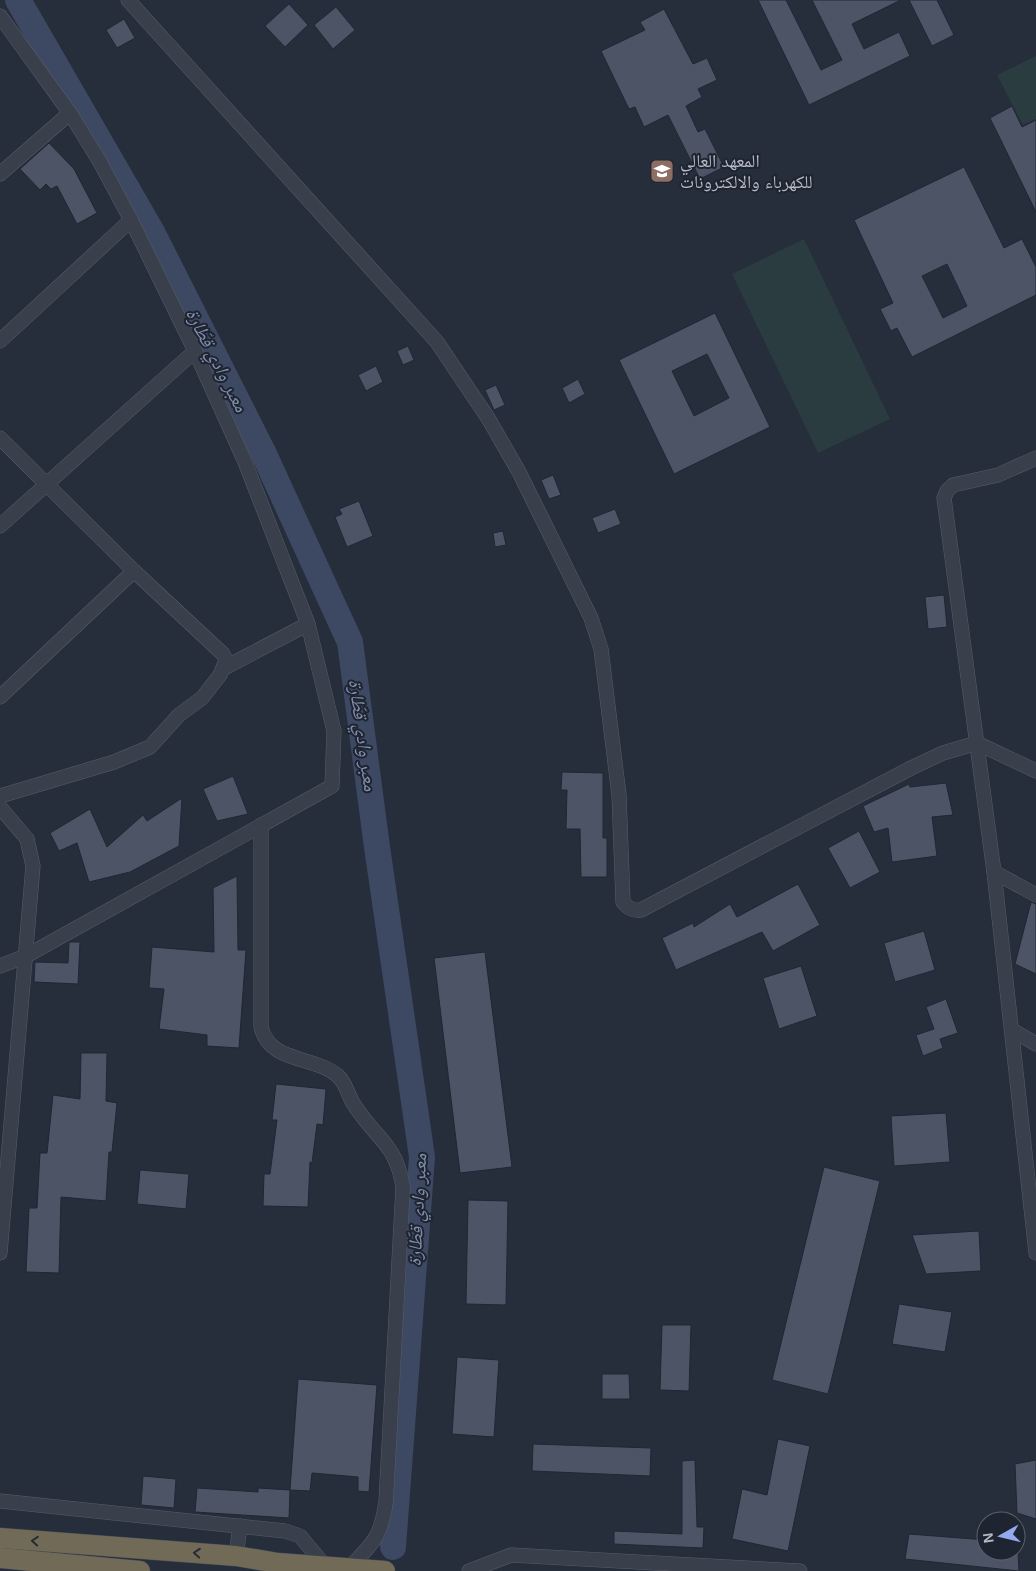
<svg xmlns="http://www.w3.org/2000/svg" width="1036" height="1571" viewBox="0 0 1036 1571" font-family="Helvetica,'Noto Naskh Arabic',sans-serif">
	<style>
		.green { fill: #2b3c40 }
		.lines { fill: none; stroke-linecap: round; stroke-linejoin: round }
		.river { stroke: #3d4963; stroke-width: 26 }
		.building { fill: #4d5465; stroke: #212633; fill-rule: evenodd }
		.minor-casing { stroke: #585d6a; stroke-width: 15 }
		.highway-casing { stroke: #454a57; stroke-width: 21 }
		.minor { stroke: #3a3f4c; stroke-width: 14 }
		.highway { stroke: #716a57; stroke-width: 20 }
		.oneway { stroke: #272b35 }
		.labels { text-anchor: middle; dominant-baseline: central; stroke-width: 4; stroke-linejoin: round; paint-order: stroke }
		.poi-label { font-size: 18px; fill: #b6bac7; stroke: #1f2431; text-anchor: start }
		.water-label { font-size: 19px; font-style: italic; fill: #808eac; stroke: #1f2431 }
	</style>
	<rect width="100%" height="100%" fill="#262d3b"/>
	<!-- green -->
	<g class="green">
		<path d="M1036,56V119L1023,125L997,75Z"/>
		<path d="M804,239L890,419L818,453L732,274Z"/>
	</g>
	<g class="lines">
		<!-- river -->
		<path class="river" d="M18,0L152,232L263,452L350,642L377,847L422,1157L393,1547"/>
	</g>
	<!-- building -->
	<g class="building">
		<path d="M758,0H786L821,70L842,60L812,0H901L852,24L864,49L899,32L910,56L809,105Z"/>
		<path d="M909,0H937L954,35L932,46Z"/>
		<path d="M289,4L308,25L285,47L265,26Z"/>
		<path d="M336,7L355,30L333,49L314,25Z"/>
		<path d="M664,9L693,64L707,58L717,80L698,89L702,97L686,106L698,132L705,129L724,167L700,179L668,115L644,127L635,107L629,109L601,51L645,30L640,22Z"/>
		<path d="M124,19L135,38L117,48L106,30Z"/>
		<path d="M1012,106L1022,127L1036,120V212L990,118Z"/>
		<path d="M49,143L74,169L97,213L77,224L57,186L51,189L46,184L40,190L20,169Z"/>
		<path d="M964,167L1004,248L1022,239L1036,267V295L912,357L897,328L891,331L880,309L893,303L854,220ZM947,264L967,306L943,318L922,276Z"/>
		<path d="M715,313L770,427L674,474L619,360ZM707,354L729,398L694,416L672,371Z"/>
		<path d="M408,346L414,360L403,365L397,351Z"/>
		<path d="M376,366L383,382L366,391L358,375Z"/>
		<path d="M578,379L585,394L569,403L562,388Z"/>
		<path d="M496,385L505,405L494,410L485,390Z"/>
		<path d="M553,475L561,495L549,499L541,480Z"/>
		<path d="M359,501L373,536L347,547L335,517L342,514L339,509Z"/>
		<path d="M615,509L621,524L598,533L592,518Z"/>
		<path d="M503,531L506,545L495,547L493,533Z"/>
		<path d="M944,595L947,627L928,629L925,597Z"/>
		<path d="M562,772L603,773V838H607V877H581L580,829H566L567,790H561Z"/>
		<path d="M233,776L248,814L217,821L203,789Z"/>
		<path d="M946,783L953,815L932,817L937,856L892,862L888,828L874,832L863,806L909,784L910,787Z"/>
		<path d="M182,798L179,846L130,872L89,882L77,843L59,851L50,833L90,809L107,847L143,815L147,821Z"/>
		<path d="M859,831L880,872L850,888L828,848Z"/>
		<path d="M237,876L238,950H246L239,1048L207,1046V1035L159,1029L164,989L149,988L152,947L214,952L213,888Z"/>
		<path d="M798,884L820,925L773,951L762,932L676,970L662,938L693,923L694,927L730,904L737,917Z"/>
		<path d="M1031,902L1036,904V974L1015,964Z"/>
		<path d="M924,931L935,970L895,982L884,943Z"/>
		<path d="M69,942H80L78,984L34,982L35,962L68,963Z"/>
		<path d="M485,952L512,1167L460,1173L434,958Z"/>
		<path d="M801,966L817,1016L779,1029L763,978Z"/>
		<path d="M946,999L958,1033L940,1039L943,1048L923,1056L916,1035L934,1029L926,1007Z"/>
		<path d="M81,1053H107L106,1101L117,1103L112,1152H109L106,1201L61,1197L59,1273L26,1272L29,1208H37L40,1153H47L53,1095L80,1099Z"/>
		<path d="M276,1084L326,1089L323,1125L317,1124L312,1163L310,1162L308,1207L263,1206L264,1174H270L277,1120H272Z"/>
		<path d="M946,1113L950,1162L894,1166L891,1116Z"/>
		<path d="M824,1167L880,1181L828,1394L772,1380Z"/>
		<path d="M140,1170L189,1174L186,1209L137,1204Z"/>
		<path d="M468,1200L508,1201L506,1305L466,1304Z"/>
		<path d="M979,1231L981,1271L926,1274L912,1235Z"/>
		<path d="M899,1304L952,1312L945,1352L892,1344Z"/>
		<path d="M662,1325H691L689,1391L660,1390Z"/>
		<path d="M457,1357L499,1360L494,1437L452,1434Z"/>
		<path d="M602,1374H629L630,1399H602Z"/>
		<path d="M298,1379L377,1385L369,1492L358,1491V1477L312,1473L310,1491L290,1490Z"/>
		<path d="M778,1439L810,1446L788,1551L732,1539L742,1489L767,1495Z"/>
		<path d="M533,1444L651,1448L650,1476L532,1471Z"/>
		<path d="M695,1460L697,1527H704L703,1548L614,1544V1531L682,1534V1461Z"/>
		<path d="M1036,1460V1519L1017,1513L1015,1464Z"/>
		<path d="M143,1476L176,1479L174,1508L141,1505Z"/>
		<path d="M197,1488L258,1492V1488L290,1490L289,1518L195,1512Z"/>
		<path d="M909,1534L986,1540V1551H1018L1019,1571L905,1559Z"/>
	</g>
	<g class="lines">
		<!-- minor casing -->
		<g class="minor-casing">
			<g id="minor">
				<path d="M128,0L437,342L488,418L519,472L591,618L601,649L619,795L623,902C628,908 632,911 641,910L911,768L943,753L977,743L1036,771"/>
				<path d="M0,16L70,113L100,162L131,220L195,351L245,462L308,624L334,731L332,786L26,956L0,966"/>
				<path d="M0,174L70,113"/>
				<path d="M0,341L131,220"/>
				<path d="M0,438L134,571L223,654L226,660L220,675L202,698L179,715L150,747L114,762L0,796"/>
				<path d="M1036,458L998,475L953,485L947,491L944,498L994,872L1036,1253"/>
				<path d="M0,526L195,351"/>
				<path d="M224,668L308,624"/>
				<path d="M0,697L134,571"/>
				<path d="M0,807L27,839L33,866L0,1253"/>
				<path d="M261,825V1027C270,1064 314,1055 338,1076C347,1084 348,1097 355,1106C376,1139 396,1143 403,1187L386,1501C381,1537 374,1542 350,1567"/>
				<path d="M994,872L1036,895"/>
				<path d="M1012,1030L1036,1044"/>
				<path d="M0,1501L285,1531L300,1536L325,1566"/>
				<path d="M236,1556L240,1526"/>
				<path d="M469,1571L511,1555L800,1571"/>
			</g>
		</g>
		<!-- highway casing -->
		<g class="highway-casing">
			<g id="highway">
				<path d="M0,1538L236,1556L278,1563L385,1571"/>
				<path d="M0,1558L140,1571"/>
			</g>
		</g>
		<!-- minor -->
		<use href="#minor" class="minor"/>
		<!-- highway -->
		<use href="#highway" class="highway"/>
	</g>
	<!-- one-way arrows -->
	<defs><path id="oneway-chevron" d="M-2-3.5L2.5 0L-2 3.5" fill="none" stroke-width="1.6" stroke-linecap="round" stroke-linejoin="round" transform="scale(1.25)"/></defs>
	<g class="oneway">
		<use href="#oneway-chevron" transform="translate(35 1541) rotate(-176)"/>
		<use href="#oneway-chevron" transform="translate(197 1553) rotate(-176)"/>
	</g>
	<!-- icons -->
	<defs>
		<g id="university-square" transform="scale(1.25)"><rect x="-9" y="-9" width="18" height="18" rx="4" fill="#8d6e63" stroke="#1f2431"/><path d="M0-5L7-2L0 1L-7-2ZM-4 1L0 2.5L4 1V4Q0 6-4 4Z" fill="#fff"/></g>
	</defs>
	<g fill-rule="evenodd">
		<use href="#university-square" x="662" y="171"/>
	</g>
	<g class="labels">
		<!-- poi labels -->
		<g class="poi-label">
			<text x="680" y="161">المعهد العالي<tspan x="680" dy="21">للكهرباء والالكترونات</tspan></text>
		</g>
		<!-- water labels -->
		<g class="water-label">
			<text transform="translate(217 360) rotate(63)">معبر وادي قطّارة</text>
			<text transform="translate(363 735) rotate(82)">معبر وادي قطّارة</text>
			<text transform="translate(417 1210) rotate(-87)">معبر وادي قطّارة</text>
		</g>
	</g>
	<!-- north arrow -->
	<g transform="translate(1001 1536) rotate(262)"><circle r="24" fill="#1f2431" stroke="#5b606d"/>
	<path d="M0-4L9 19L0 12L-9 19Z" fill="#93abee"/>
	<text y="-8" font-size="14" font-weight="bold" text-anchor="middle" fill="#b6bac7">N</text>
	</g>
</svg>
